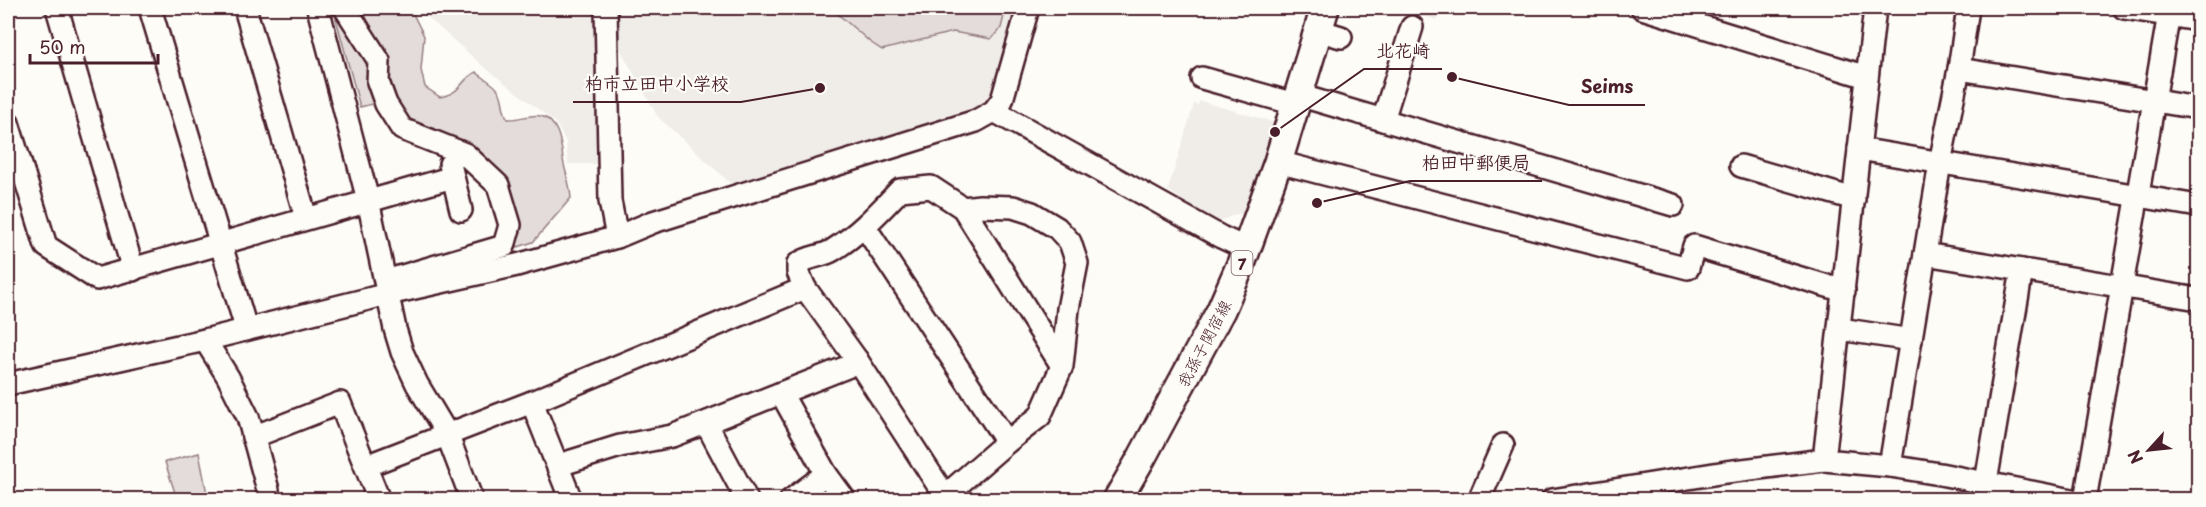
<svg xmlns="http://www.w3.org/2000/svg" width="2206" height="507" viewBox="0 0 2206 507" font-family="'Playpen Sans','Klee One',sans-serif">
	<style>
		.built { fill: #f0ece8 }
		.green { fill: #e3dcda; stroke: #967e82; stroke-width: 1.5 }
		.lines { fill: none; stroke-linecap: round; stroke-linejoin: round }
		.minor-casing { stroke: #4a1f2b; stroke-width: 26 }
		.major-casing { stroke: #4a1f2b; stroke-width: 32 }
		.minor { stroke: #fdfcf7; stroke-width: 21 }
		.major { stroke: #fdfcf7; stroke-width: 27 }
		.labels { text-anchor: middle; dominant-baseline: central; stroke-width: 4.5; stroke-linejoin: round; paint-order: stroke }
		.shield { fill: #fdfcf7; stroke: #806168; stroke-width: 1.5 }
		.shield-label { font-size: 15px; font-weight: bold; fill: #4a1f2b }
		.street-label { font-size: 16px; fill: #4a1f2b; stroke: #fdfcf7 }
		.leader { fill: none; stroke: #4a1f2b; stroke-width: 2 }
		.callout-dot { fill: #4a1f2b; stroke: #fdfcf7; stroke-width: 2 }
		.callout-label { font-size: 18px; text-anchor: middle; font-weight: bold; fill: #4a1f2b; stroke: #fdfcf7; stroke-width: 4.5; stroke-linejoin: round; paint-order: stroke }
	</style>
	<rect width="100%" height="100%" fill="#fdfcf7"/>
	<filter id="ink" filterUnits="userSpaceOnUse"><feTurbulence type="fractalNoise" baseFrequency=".0167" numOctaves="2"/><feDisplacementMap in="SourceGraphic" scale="12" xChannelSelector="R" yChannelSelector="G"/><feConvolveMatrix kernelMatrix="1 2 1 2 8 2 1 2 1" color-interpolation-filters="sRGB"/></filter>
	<g filter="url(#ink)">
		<!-- built -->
		<g class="built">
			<path d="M417,8H597L601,164H568L566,142L556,123L482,65Z"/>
			<path d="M610,8H1023L990,106L737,189L658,117L619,47L617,27Z"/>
			<path d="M1397,8H1441L1437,20Z"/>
			<path d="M1200,101L1276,123L1247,213L1236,214L1222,220L1218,225L1168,190L1194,104L1198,105Z"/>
		</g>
		<!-- green -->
		<g class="green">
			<path d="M333,8H341L374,62L380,102L360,107Z"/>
			<path d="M359,8H410L424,36L421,70L425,87L440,97C462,93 459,81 476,72C483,78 494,83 499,91C504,100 502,111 508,119C519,120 531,113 541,116C561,122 561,148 564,165C567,176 570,186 571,198L533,242L518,247L514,236L502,178L434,128L415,125L409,121L391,91L384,55L365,15Z"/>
			<path d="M831,8H1006L1001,28L991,39L953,32L882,50L870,42Z"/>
			<path d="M199,453L208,499H177L165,462Z"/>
		</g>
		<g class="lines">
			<!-- minor casing -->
			<g class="minor-casing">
				<g id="minor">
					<path d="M57,8L133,270"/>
					<path d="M150,8L246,328"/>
					<path d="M245,8L306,218"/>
					<path d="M318,8L368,200L395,329L402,352L417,384L447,434L472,500"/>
					<path d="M345,8L379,61L378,82L386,104L402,129L465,154L498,185L510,225L504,246L389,280"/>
					<path d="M606,8L610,201L617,237"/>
					<path d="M1642,8L1867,77"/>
					<path d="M2124,8L2198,20"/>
					<path d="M1318,30L1341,37"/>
					<path d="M1959,69L2198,108"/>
					<path d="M1202,78L1295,104"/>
					<path d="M1298,95L1673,205"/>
					<path d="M994,111L1221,237L1247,249"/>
					<path d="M1383,120L1412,27"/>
					<path d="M8,123L46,246L97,279L453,177"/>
					<path d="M1859,149L2198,206"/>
					<path d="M1278,162L1688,268L1694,246L1844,291"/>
					<path d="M450,164L461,210"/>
					<path d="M1741,166L1854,199"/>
					<path d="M963,208L980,206L1013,207L1032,213L1057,228L1070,242L1077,263L1068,309L1062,366L1040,416L1007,442L945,496L857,360L805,288L798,272V264C808,256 822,257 833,250C859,234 879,212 900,190L931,187L963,208L1062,366"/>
					<path d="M865,227L1007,442"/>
					<path d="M1925,254L2198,299"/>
					<path d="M1840,329L1911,340"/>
					<path d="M205,340L228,377L248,417L268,490V500"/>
					<path d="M8,384L205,340L388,294L517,265L617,237L653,222L976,121L994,111L1002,100L1028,8"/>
					<path d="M781,393L826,474L845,500"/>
					<path d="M532,402L571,500"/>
					<path d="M706,423L747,500"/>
					<path d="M253,437L340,403L379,500"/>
					<path d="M1824,460L1875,8"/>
					<path d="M559,465L620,446L672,436L847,367L857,360"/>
					<path d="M366,466L532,402L805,288"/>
					<path d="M1890,466L1940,163L1959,69L1968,8"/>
					<path d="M1986,482L2022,270"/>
					<path d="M791,500L826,474"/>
					<path d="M1479,500L1503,445"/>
					<path d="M1552,500L1726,472L1824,460L1890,466L1940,474L2072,500"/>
					<path d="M2085,500L2170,8"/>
				</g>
			</g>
			<!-- major casing -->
			<g class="major-casing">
				<path id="major" d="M1117,500L1142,457L1221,310L1241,264L1278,162L1325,8"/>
			</g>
			<!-- minor -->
			<use href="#minor" class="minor"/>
			<!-- major -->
			<use href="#major" class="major"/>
		</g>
	</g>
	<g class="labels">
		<!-- shield labels -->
		<rect class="shield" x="1231.5" y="251" width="21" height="24" rx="4.5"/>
		<g class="shield-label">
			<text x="1242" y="263">7</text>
		</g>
		<!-- street labels -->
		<g class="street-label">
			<text transform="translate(1203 343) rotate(-62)">我孫子関宿線</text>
		</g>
	</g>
	<!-- callouts -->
	<path class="leader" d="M1275 132L1364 69H1442M820 88L741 102H573M1452 77L1569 105H1645M1317 203L1410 181H1542"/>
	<g class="callout-dot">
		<circle cx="1275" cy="132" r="6"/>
		<circle cx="820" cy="88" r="6"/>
		<circle cx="1452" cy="77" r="6"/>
		<circle cx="1317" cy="203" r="6"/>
	</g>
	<g class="callout-label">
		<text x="1403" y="57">北花崎</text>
		<text x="657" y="90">柏市立田中小学校</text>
		<text x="1607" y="93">Seims</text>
		<text x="1476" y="169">柏田中郵便局</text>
	</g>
	<!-- margin -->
	<rect width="2206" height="507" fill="none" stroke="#fdfcf7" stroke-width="30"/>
	<rect x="15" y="15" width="2176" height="477" fill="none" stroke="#4a1f2b" stroke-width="2" filter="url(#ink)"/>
	<!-- north arrow -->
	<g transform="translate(2149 450) rotate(243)" stroke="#fdfcf7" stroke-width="4.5" paint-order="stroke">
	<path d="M0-4.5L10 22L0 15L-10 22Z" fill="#4a1f2b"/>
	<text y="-9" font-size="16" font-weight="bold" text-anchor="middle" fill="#4a1f2b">N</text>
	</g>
	<!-- scale -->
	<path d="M30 54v9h128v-9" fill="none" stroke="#4a1f2b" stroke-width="3"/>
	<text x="39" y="54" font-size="18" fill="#4a1f2b" stroke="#fdfcf7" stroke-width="4.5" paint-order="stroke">50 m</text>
</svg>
